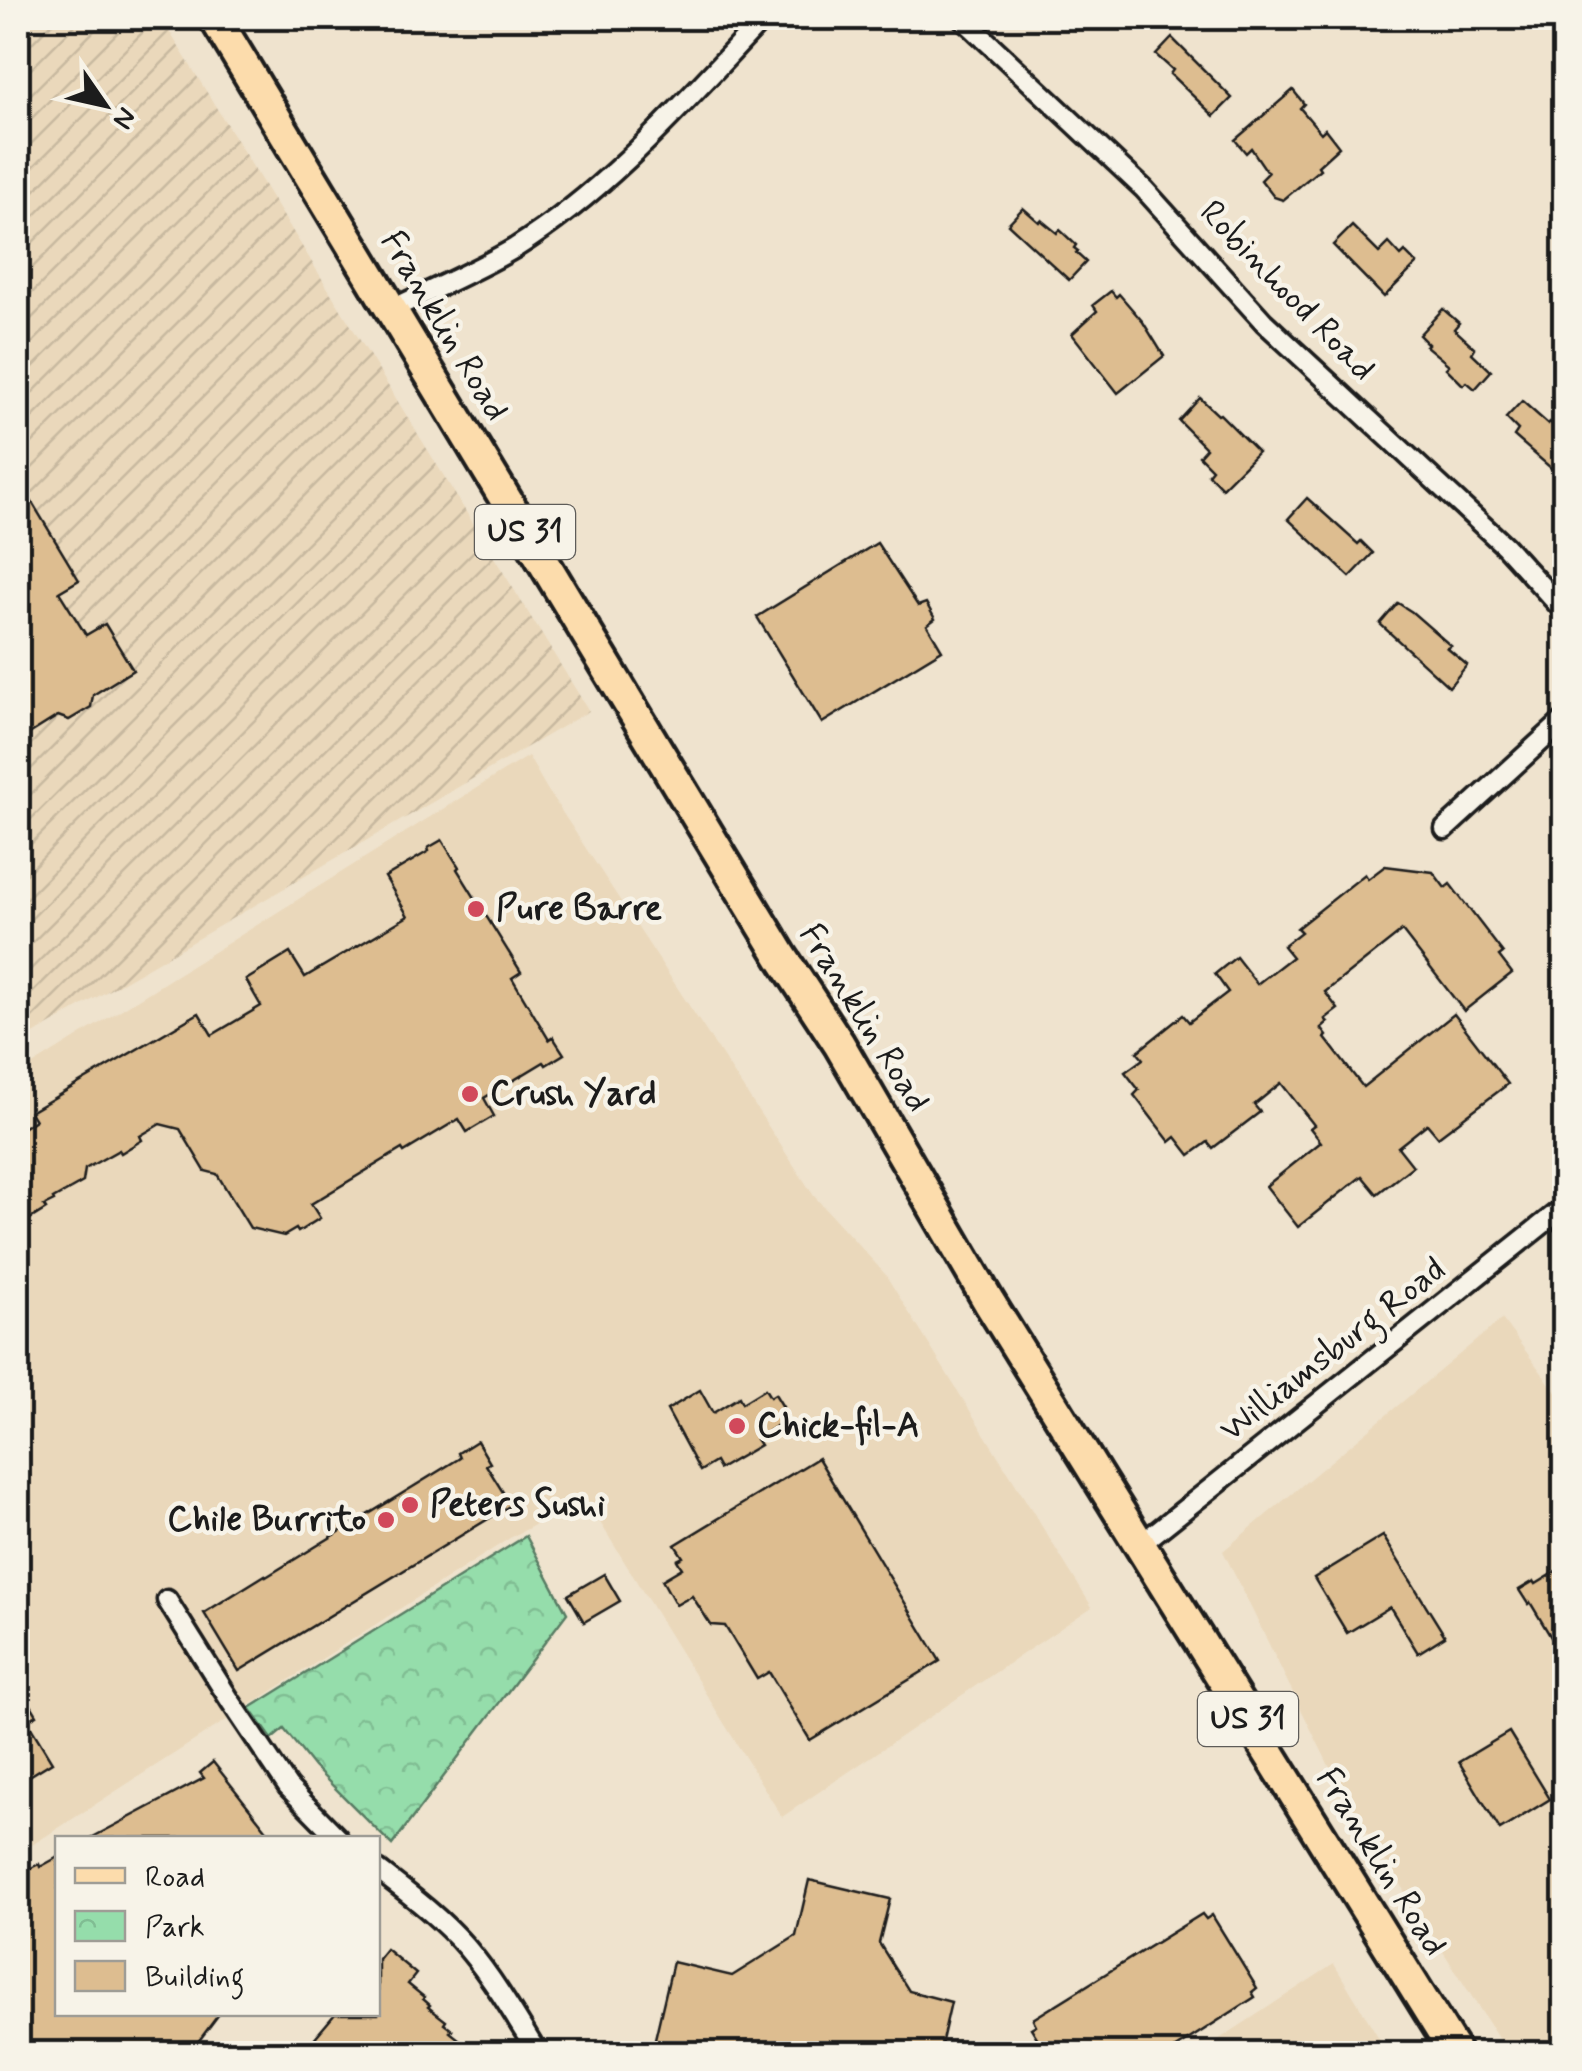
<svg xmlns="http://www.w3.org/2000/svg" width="1582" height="2071" viewBox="0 0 1582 2071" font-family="Mynerve,sans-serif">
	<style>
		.built { fill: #ead8bb }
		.industrial { fill: url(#industrial-furrows) }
		.park { fill: url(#park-crowns); stroke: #587c64; stroke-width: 2.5 }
		.building { fill: #ddbd90; stroke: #1c1c1c; stroke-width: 2.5 }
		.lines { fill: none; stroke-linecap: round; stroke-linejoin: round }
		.minor-casing { stroke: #1c1c1c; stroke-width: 25 }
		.primary-casing { stroke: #1c1c1c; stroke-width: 38 }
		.minor { stroke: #f7f3e8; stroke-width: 18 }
		.primary { stroke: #fcdcac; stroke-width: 30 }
		.poi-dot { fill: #d1495b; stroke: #f7f3e8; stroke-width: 4 }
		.labels { text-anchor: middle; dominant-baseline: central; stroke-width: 9; stroke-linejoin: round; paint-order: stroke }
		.shield { fill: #f7f3e8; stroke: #5e5c59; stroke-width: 2.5 }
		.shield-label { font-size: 32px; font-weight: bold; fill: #1c1c1c }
		.street-label { font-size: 35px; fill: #1c1c1c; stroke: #f7f3e8 }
		.poi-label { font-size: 35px; font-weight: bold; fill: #1c1c1c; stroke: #f7f3e8; text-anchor: start }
	</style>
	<defs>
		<pattern id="industrial-furrows" width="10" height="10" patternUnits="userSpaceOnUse" patternTransform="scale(2.5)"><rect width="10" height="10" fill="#ead8bb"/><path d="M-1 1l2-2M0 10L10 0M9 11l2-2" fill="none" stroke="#c8b9a0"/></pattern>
		<pattern id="park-crowns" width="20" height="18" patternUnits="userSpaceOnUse" patternTransform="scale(2.5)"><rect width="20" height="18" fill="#95ddab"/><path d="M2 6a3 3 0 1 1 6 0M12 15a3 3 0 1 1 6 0" fill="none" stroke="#80bd93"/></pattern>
	</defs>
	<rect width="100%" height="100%" fill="#efe3ce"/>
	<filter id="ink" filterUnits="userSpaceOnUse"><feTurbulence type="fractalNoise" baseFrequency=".01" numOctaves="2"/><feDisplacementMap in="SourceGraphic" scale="20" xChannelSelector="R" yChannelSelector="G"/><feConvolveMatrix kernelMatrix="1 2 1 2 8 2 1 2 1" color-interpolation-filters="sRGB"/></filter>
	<g filter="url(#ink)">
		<!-- built -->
		<g class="built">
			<path d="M528,756L547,789L814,1196L885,1274L1092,1607L782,1817L585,1498L510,1538L18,1854V1074Z"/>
			<path d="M1502,1319L1564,1403V2053H1508L1346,1800L1223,1551Z"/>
			<path d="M1334,1964L1388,2053H1198Z"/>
		</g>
		<!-- industrial -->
		<path class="industrial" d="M18,18H161L589,711L18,1043Z"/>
		<!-- park -->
		<path class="park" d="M526,1536L567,1613L392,1845L314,1767L284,1729L272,1739L250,1708Z"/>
		<!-- building -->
		<g class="building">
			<path d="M1172,38L1232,98L1214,116L1170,74L1173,70L1156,55Z"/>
			<path d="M1293,90L1304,104L1300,108L1321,133L1325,129L1339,147L1318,166L1320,169L1283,200L1274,197L1261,180L1268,173L1251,148L1246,153L1235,140Z"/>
			<path d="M1023,208L1039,222L1041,220L1057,233L1060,230L1076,245L1074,248L1078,251L1076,253L1086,262L1069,280L1008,224Z"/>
			<path d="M1352,226L1379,253L1389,243L1401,256L1405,252L1417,264L1384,297L1333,245Z"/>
			<path d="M1111,291L1116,297L1119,294L1143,322L1164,356L1118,393L1072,334L1097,311L1093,305Z"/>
			<path d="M1443,309L1459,323L1454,329L1475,348L1472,353L1491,371L1475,389L1467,382L1463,385L1446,368L1449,365L1426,346L1428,344L1419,335Z"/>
			<path d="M1200,398L1218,415L1220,414L1258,452L1222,488L1208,474L1212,469L1199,456L1206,448L1179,421Z"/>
			<path d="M1522,401L1548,424L1550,422L1564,435V474L1554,465L1552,469L1514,436L1518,430L1506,418Z"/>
			<path d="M18,479L79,580L59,592L86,635L105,624L133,670L93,695L91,707L69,720L58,716L18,741Z"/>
			<path d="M1307,498L1358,544L1361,541L1373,553L1350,577L1288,519Z"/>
			<path d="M877,543L918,606L926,603L935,619L927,625L942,650L822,723L757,617Z"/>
			<path d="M1398,603L1412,612L1451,646L1447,648L1467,665L1449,687L1380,624Z"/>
			<path d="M442,840L459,867L457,869L521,972L512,978L549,1040L553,1037L564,1054L546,1065L544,1062L484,1098L494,1116L467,1132L459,1119L404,1152L402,1149L311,1204L320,1218L298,1232L296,1229L284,1236L250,1228L217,1174L205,1171L180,1129L160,1124L140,1136L142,1140L121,1153L119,1150L85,1169L83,1182L53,1199L54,1201L44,1206L46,1209L25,1222L24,1219L18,1223V1131L35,1120L30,1112L199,1013L212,1035L261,1006L246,980L290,953L305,977L408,916L385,877L429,851L428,848Z"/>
			<path d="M1385,866L1433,872L1445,888L1450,884L1503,953L1499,956L1512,973L1464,1011L1402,931L1325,992L1338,1009L1325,1019L1328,1022L1321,1028L1327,1036L1325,1038L1363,1087L1454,1014L1508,1084L1438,1137L1427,1124L1398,1147L1413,1166L1377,1194L1362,1176L1298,1227L1266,1186L1321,1142L1310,1128L1314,1125L1281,1083L1254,1105L1260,1112L1213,1148L1208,1142L1190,1155L1176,1137L1170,1142L1134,1095L1139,1090L1125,1072L1143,1059L1137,1052L1183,1015L1189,1022L1228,992L1215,974L1236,957L1257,984L1292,957L1283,946L1301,932L1297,928L1365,874L1368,879Z"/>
			<path d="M765,1389L770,1397L775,1394L783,1407L778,1411L784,1421L756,1439L760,1445L719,1469L715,1462L700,1471L667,1410L700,1390L713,1413L739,1397L742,1403Z"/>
			<path d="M477,1441L490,1463L486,1465L511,1505L239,1671L204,1613L265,1575L266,1577L460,1458L458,1453Z"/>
			<path d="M818,1458L940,1661L810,1740L769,1672L757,1679L725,1626L711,1625L692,1596L676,1605L662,1580L682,1568L677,1560L683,1557L675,1545Z"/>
			<path d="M1383,1536L1445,1636L1418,1653L1390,1607L1347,1633L1314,1578Z"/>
			<path d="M1564,1567V1659L1530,1602L1528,1604L1519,1590L1534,1581L1536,1584Z"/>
			<path d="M604,1574L620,1601L584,1622L568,1595Z"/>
			<path d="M18,1683L37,1715L27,1721L52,1762L18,1783Z"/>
			<path d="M1509,1732L1550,1799L1500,1830L1459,1762Z"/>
			<path d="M213,1762L273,1838H91L204,1778L200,1773Z"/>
			<path d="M58,1857V2014H219L189,2054H26L18,2044V1887L26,1880L23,1872L39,1864L40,1867Z"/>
			<path d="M809,1880L890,1899L879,1943L909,1991L951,2002L939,2054H700L654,2043L673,1962L732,1976L796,1936Z"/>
			<path d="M1202,1914L1206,1919L1212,1915L1257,1988L1252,1992L1255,1997L1166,2054H1047L1031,2028L1036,2025L1033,2019Z"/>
			<path d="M386,1949L416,1974L408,1984L424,1997L423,1999L430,2005L428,2007L446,2021L444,2024L452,2030L450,2032L478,2054H301L335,2014H378V1959Z"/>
		</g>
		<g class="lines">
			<!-- minor casing -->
			<g class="minor-casing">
				<g id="minor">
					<path d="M962,18L1144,189L1264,322L1505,546L1564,611"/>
					<path d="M390,310C431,290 476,271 515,248C611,188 687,99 764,18"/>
					<path d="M1445,829L1564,720"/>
					<path d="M1141,1544L1564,1207"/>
					<path d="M167,1600L231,1702L288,1787L338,1838"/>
					<path d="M378,1870C409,1894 441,1918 467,1948C494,1980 516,2018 538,2054"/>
				</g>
			</g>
			<!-- primary casing -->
			<g class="primary-casing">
				<path id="primary" d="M215,18L782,957L839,1044L989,1302L1456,2054"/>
			</g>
			<!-- minor -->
			<use href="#minor" class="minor"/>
			<!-- primary -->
			<use href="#primary" class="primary"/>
		</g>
	</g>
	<!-- markers -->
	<g class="poi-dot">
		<circle cx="476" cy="909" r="10"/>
		<circle cx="470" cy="1094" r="10"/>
		<circle cx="737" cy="1426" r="10"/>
		<circle cx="410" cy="1505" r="10"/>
		<circle cx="386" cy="1520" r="10"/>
	</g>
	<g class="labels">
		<!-- shield labels -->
		<g class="shield">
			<rect x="475" y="505" width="100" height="54" rx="8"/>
			<rect x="1198" y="1692" width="100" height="54" rx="8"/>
		</g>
		<g class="shield-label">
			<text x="525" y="532">US 31</text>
			<text x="1248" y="1719">US 31</text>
		</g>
		<!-- street labels -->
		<g class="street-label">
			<text transform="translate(1287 291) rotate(46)">Robinhood Road</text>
			<text transform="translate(444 326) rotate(59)">Franklin Road</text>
			<text transform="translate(864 1018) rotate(58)">Franklin Road</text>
			<text transform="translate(1333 1350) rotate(-38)">Williamsburg Road</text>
			<text transform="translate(1381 1862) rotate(58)">Franklin Road</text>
		</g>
		<!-- poi labels -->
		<g class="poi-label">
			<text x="496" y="909">Pure Barre</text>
			<text x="490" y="1094">Crush Yard</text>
			<text x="757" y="1426">Chick-fil-A</text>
			<text x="430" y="1505">Peters Sushi</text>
			<text x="366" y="1520" text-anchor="end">Chile Burrito</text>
		</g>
	</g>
	<!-- margin -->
	<rect width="1582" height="2071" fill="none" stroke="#f7f3e8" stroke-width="60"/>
	<rect x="30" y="30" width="1522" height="2011" fill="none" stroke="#1c1c1c" stroke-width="4" filter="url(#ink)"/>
	<!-- legend -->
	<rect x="55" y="1836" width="325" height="180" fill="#f7f3e8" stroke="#9f9d96" stroke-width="2.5"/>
	<rect x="75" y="1868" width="50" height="15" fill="#fcdcac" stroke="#9f9d96" stroke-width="2.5"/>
	<text x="145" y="1886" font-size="30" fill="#1c1c1c">Road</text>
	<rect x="75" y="1911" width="50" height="30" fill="url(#park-crowns)" stroke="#9f9d96" stroke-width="2.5"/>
	<text x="145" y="1936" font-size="30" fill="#1c1c1c">Park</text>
	<rect x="75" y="1961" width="50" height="30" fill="#ddbd90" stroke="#9f9d96" stroke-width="2.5"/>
	<text x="145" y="1986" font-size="30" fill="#1c1c1c">Building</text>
	<!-- north arrow -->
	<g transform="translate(105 105) rotate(124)" stroke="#f7f3e8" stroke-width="8" paint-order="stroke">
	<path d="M0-8L18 38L0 25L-18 38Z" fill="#1c1c1c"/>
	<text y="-15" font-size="28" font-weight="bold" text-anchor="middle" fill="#1c1c1c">N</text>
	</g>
</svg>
